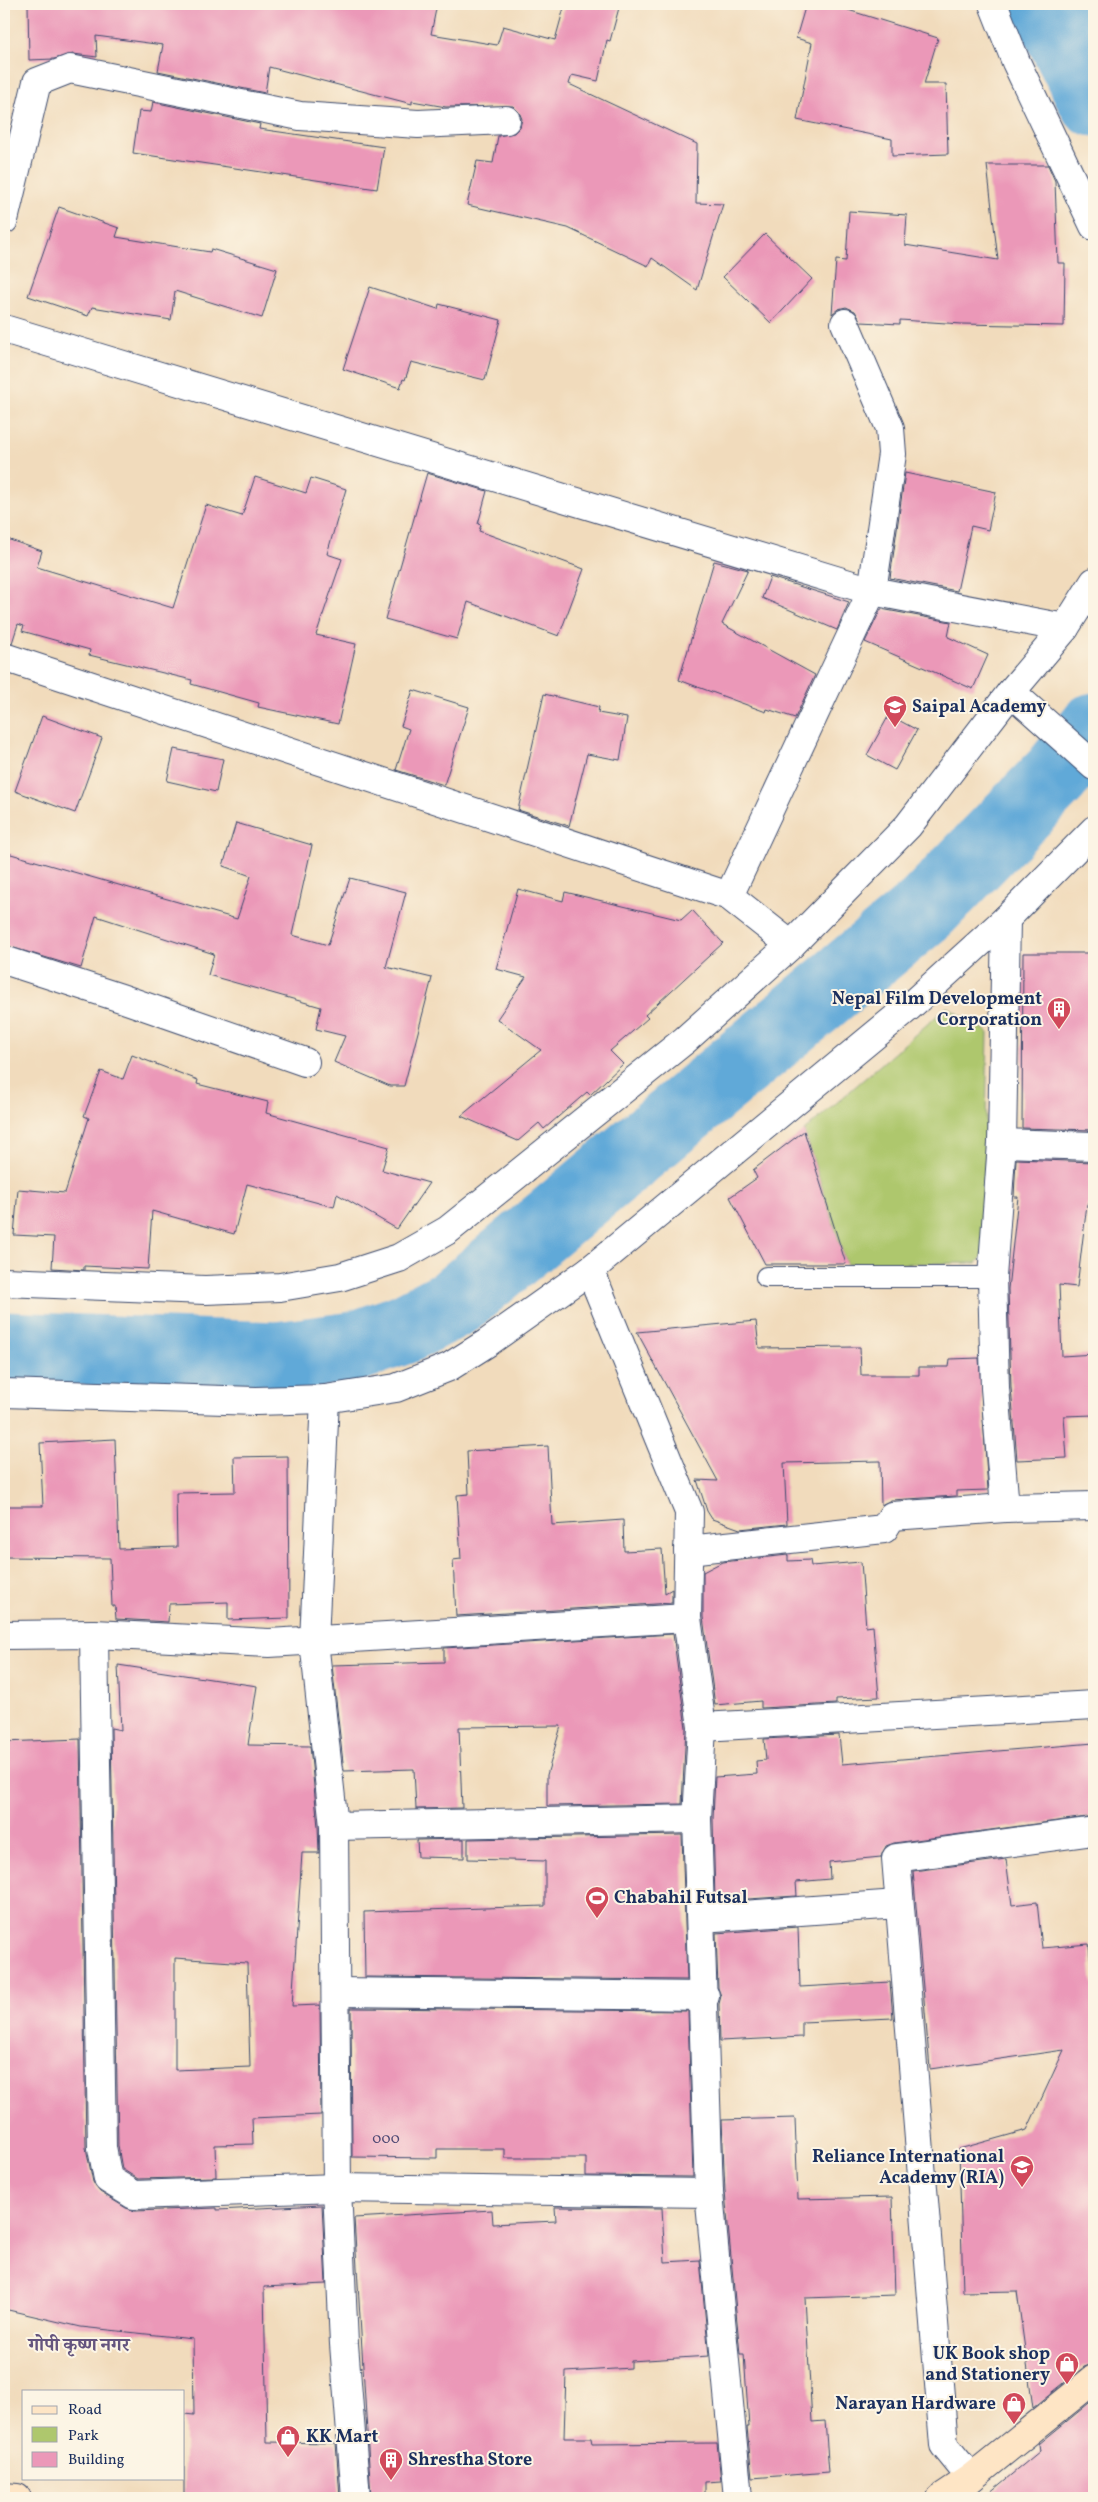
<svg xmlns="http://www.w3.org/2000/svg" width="1098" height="2502" viewBox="0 0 1098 2502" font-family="Vollkorn,'Noto Serif Devanagari',serif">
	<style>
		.green { fill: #aec76d; stroke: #647b66 }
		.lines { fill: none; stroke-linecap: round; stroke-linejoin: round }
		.river { stroke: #61a9d8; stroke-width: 71 }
		.building { fill: #eb98b8; fill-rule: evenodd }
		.service-casing { stroke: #3b496c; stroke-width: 22 }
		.minor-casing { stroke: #3b496c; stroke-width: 30 }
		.tertiary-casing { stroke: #3b496c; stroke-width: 30 }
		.secondary-casing { stroke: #3b496c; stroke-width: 30 }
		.service { stroke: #fff; stroke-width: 20 }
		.minor { stroke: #fff; stroke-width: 28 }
		.tertiary { stroke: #fff; stroke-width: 28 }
		.secondary { stroke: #fee5c5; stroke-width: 28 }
		.labels { text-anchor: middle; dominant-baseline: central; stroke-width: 4; stroke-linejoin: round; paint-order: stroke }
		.number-label { font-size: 15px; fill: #4f4974 }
		.poi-label { font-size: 18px; font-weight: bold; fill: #1b2f5e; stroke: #fcf5e5; text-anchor: start }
		.neighbourhood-label { font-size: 19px; font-weight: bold; fill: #64547e; stroke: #fcf5e5 }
	</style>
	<rect width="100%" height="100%" fill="#fcf5e5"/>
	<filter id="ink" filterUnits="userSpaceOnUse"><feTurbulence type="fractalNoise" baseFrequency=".02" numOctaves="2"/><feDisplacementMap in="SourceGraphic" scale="10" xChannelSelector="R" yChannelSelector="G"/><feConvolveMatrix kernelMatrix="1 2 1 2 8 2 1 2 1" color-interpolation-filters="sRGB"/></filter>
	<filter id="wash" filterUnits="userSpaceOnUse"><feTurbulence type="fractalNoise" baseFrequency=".0096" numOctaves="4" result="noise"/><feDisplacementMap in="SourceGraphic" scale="20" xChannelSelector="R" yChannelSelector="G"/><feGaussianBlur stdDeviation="1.12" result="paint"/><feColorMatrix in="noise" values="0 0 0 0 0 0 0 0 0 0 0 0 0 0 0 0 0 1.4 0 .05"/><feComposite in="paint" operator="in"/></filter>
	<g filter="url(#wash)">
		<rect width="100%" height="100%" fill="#f1dbbc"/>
		<!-- green -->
		<path class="green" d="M947,1007L988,1032L983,1256L977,1263L846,1264L804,1131Z"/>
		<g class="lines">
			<!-- river -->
			<g class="river">
				<path d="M1047,4L1052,18L1094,101"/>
				<path d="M4,1347L277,1357L354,1347L406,1328L455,1302L927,908L1056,775L1094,728"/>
			</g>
		</g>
		<g id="blocks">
			<!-- building -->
			<g class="building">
				<path d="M28,4H437L431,34L497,45L503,26L555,40L565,4H620L610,41L607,40L598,81L572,75L569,84L697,144L696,203L723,204L697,290L652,258L648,266L568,228L467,205L477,161L493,163L498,136L514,133L520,127L522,119L519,112L513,106L446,107L412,101V104L269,67L265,93L158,71L163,45L96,36L97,57L73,54L54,59L29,60Z"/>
				<path d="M806,4H850L848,10L938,38L924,84H946L948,154L892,156V139L797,120L812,43L796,38Z"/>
				<path d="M153,102L260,124L259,129L384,147L377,189L133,153L139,111L151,112Z"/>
				<path d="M987,165H1048L1055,181L1058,263H1065L1064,326L962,324L900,320V324L861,322L855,311L846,307L838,309L832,314L836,260L846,261L849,211L907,215L905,245L998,260Z"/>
				<path d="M59,207L119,228L116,237L210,252L211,249L277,269L262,318L175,291L171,320L92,307L88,316L28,296Z"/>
				<path d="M765,234L812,279L771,323L723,277Z"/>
				<path d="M370,287L438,309L439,304L501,320L485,380L411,362L405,380L403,379L400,388L343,369Z"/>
				<path d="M427,473L487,491L478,524L481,525L479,531L584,569L559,636L468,602L457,639L385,619Z"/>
				<path d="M905,473L996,492L988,530L971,526L957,591L890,578Z"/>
				<path d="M255,477L306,493L311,478L346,489L327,554L342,559L316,635L356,644L338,724L258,707L259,703L191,684L192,680L89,655L90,650L22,631L24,626L18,624L12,643L4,642V538L42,551L37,567L173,608L206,505L242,516Z"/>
				<path d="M714,561L748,570L722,624L815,675L795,718L767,709L766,712L679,680Z"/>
				<path d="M770,577L849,602L837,630L762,598Z"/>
				<path d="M881,609L951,622L948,637L988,655L973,689L865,642Z"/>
				<path d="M413,690L469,707L444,785L396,770L409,729L401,726Z"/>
				<path d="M544,694L599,707L598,713L627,718L620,760L587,754L569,826L518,810Z"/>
				<path d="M889,715L917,730L895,770L867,755Z"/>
				<path d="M42,716L102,738L75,813L15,791Z"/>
				<path d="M174,749L223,759L216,792L167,781Z"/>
				<path d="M236,823L312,845L292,935L328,945L350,878L406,892L386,967L432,978L404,1086H390L334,1062L345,1036L316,1029L321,1007L208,975L214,954L96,916L81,968L4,945V852L237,919L251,876L223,866Z"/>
				<path d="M518,889L563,901L565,892L681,920L692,910L723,943L645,1015L648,1018L610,1051L623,1064L590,1095L587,1092L544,1129L539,1123L518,1141L461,1116L541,1050L497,1019L526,977L496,969Z"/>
				<path d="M1023,953H1094V1130L1022,1128Z"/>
				<path d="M132,1055L198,1080L197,1084L268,1102L266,1113L389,1147L382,1170L429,1183L397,1229L337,1194L334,1207L247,1184L234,1234L152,1211L148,1269L84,1266V1270L52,1268L54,1237L14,1235L18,1189L65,1193L89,1118L84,1116L101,1071L123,1079Z"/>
				<path d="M804,1131L846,1264H765L730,1197L757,1178L753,1170Z"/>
				<path d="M1016,1159L1093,1162L1094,1204H1087L1077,1287L1059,1285L1062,1356L1094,1354V1415L1064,1416L1067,1458L1017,1460L1011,1387L1008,1289L1018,1197H1014Z"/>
				<path d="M756,1321L759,1348L860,1347L861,1375H919V1367H949L950,1359L979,1358L988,1490L956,1491V1496L891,1500L881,1505L880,1461L784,1463L787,1524L740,1529L712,1519L707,1511L697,1480L718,1481L637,1332Z"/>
				<path d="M115,1439L119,1549L177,1547L176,1493L235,1492L234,1457L288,1456L289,1618L228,1620V1602L169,1604L168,1622L116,1619L115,1606H112L110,1558L4,1557V1506H43L40,1443Z"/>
				<path d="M548,1446L552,1525L623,1520L624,1551L662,1549L665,1593L672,1589V1603L456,1616L453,1560L461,1559L457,1495L469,1494L467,1451Z"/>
				<path d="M788,1555V1561L810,1560L811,1566L861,1562L866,1627L873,1626L879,1697L836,1699V1704L761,1708V1701L715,1705L703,1617V1572L722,1562Z"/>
				<path d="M673,1634L686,1728L682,1804L547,1806V1775L561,1726L459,1727L462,1808L416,1809L414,1769L344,1771L332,1665L444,1662V1648Z"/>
				<path d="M118,1665L257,1686L248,1745L310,1746L318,1827L319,1853H302L292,2006L320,2005L321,2115L252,2118L253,2144L215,2145L216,2177L138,2179L122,2169L118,2146L111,1728L121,1730ZM175,1958L247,1963L250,2067L175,2070Z"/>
				<path d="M839,1735L842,1764L1094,1743V1816L894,1843L886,1846L881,1857L829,1862L830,1879L796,1882L797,1896L715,1901L713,1819L715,1777L757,1774L756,1761L766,1760L764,1739Z"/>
				<path d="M80,1739L86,2148L93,2182L100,2192L126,2208L135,2211L217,2208V2210L322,2205L326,2284L264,2287L267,2442L336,2443L340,2498H184V2414L194,2415L193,2339L81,2327L4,2309V1742Z"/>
				<path d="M682,1835L687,1980L365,1977L364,1912L545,1906V1861L468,1859V1839Z"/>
				<path d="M464,1839V1858L418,1857L417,1840Z"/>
				<path d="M1006,1859L1012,1905L1037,1902L1042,1948L1089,1944L1093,1987L1094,1984V2364L1084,2367L1033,2408L1017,2291L963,2292L959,2149L1027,2130L1064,2050L930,2069L913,1871Z"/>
				<path d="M798,1927L800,1987L890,1982L893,2018L802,2022V2037L720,2041L719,2004L721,1996L718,1988L716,1933Z"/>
				<path d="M351,2008L688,2011L693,2177L586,2176V2158H505V2149H437V2158L352,2157Z"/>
				<path d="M795,2118L798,2199L892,2197L895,2295L805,2298L812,2422L825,2421L829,2472L752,2478L747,2427H749L744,2354H740L725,2192L722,2120Z"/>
				<path d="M555,2207L662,2208L665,2262L700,2260L709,2356L631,2361V2368L566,2372L564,2438H591L592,2444L717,2443L721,2481L705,2482V2498H371L354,2218L492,2210L493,2224L556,2221Z"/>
				<path d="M1094,2399V2498H983L1040,2451L1039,2444Z"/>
			</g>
		</g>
	</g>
	<g filter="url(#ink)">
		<use href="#blocks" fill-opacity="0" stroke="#3b496c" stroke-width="1"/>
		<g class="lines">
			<!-- service casing -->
			<g class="service-casing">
				<path id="service" d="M766,1277H992"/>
			</g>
			<!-- minor casing -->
			<g class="minor-casing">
				<g id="minor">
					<path d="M4,220L37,82L70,69L300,116L418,124L506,120"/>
					<path d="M4,329L872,591L1065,628"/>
					<path d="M4,657L729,896L791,945"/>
					<path d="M1011,692L1094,766"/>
					<path d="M729,896L872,591L892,454L890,428L845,323"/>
					<path d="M4,960L121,998L305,1062"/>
					<path d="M1002,1143L1094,1146"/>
					<path d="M590,1270L689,1512L687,1618L702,1727L697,1819L709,2193L738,2498"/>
					<path d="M4,1393L256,1401L325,1399L396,1388L449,1367L487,1343L590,1270L909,1007L1006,919L1094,830"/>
					<path d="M325,1399L314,1641L334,1826L337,2188L344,2344L356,2498"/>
					<path d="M1005,1508L995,1388L992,1277L1002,1143L1006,919"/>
					<path d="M688,1550L884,1529L892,1516L1005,1508L1094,1506"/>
					<path d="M94,1634L102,2148L108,2179L134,2195L337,2188L709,2193"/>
					<path d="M4,1635L94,1634L269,1643L687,1618"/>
					<path d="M702,1727L1094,1705"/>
					<path d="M334,1826L697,1819"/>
					<path d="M701,1918L898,1904"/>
					<path d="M336,1992L705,1996"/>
					<path d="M971,2478L944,2445L896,1858L1094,1831"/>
				</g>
			</g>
			<!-- tertiary casing -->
			<g class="tertiary-casing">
				<g id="tertiary">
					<path d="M993,4L1016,62L1094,226"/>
					<path d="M4,1282L205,1290L280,1287L340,1277L399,1258L448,1230L685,1040L791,945L908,826L1011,692L1065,628L1094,582"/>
				</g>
			</g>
			<!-- secondary casing -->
			<g class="secondary-casing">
				<g id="secondary">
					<path d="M4,2497L17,2498"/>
					<path d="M941,2498L971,2478L1094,2379"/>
				</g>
			</g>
			<!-- service -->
			<use href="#service" class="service"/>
			<!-- minor -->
			<use href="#minor" class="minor"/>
			<!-- tertiary -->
			<use href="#tertiary" class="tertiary"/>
			<!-- secondary -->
			<use href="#secondary" class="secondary"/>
		</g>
	</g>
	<!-- icons -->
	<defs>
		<g id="school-pin" transform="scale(1.25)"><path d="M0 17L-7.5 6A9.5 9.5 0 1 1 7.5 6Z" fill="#d1495b" stroke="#fcf5e5"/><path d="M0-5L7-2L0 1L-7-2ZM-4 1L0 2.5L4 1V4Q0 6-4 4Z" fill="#fff"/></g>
		<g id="building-pin" transform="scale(1.25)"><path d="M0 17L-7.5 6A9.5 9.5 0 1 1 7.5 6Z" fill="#d1495b" stroke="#fcf5e5"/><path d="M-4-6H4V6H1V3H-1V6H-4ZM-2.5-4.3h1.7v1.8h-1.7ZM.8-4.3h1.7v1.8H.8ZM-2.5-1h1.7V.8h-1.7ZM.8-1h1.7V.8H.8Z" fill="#fff"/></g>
		<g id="stadium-pin" transform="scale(1.25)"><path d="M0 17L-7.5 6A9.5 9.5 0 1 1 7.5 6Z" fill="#d1495b" stroke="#fcf5e5"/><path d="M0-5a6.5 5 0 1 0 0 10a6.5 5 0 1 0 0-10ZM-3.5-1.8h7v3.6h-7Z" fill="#fff"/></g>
		<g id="university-pin" transform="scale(1.25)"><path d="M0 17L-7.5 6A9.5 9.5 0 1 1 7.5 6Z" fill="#d1495b" stroke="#fcf5e5"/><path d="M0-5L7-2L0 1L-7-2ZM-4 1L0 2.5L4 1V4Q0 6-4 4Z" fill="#fff"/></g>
		<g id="shop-pin" transform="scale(1.25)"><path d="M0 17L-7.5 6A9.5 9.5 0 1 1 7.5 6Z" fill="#d1495b" stroke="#fcf5e5"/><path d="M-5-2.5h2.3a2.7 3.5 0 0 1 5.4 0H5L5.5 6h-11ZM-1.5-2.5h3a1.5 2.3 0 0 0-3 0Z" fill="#fff"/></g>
	</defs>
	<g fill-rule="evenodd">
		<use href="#school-pin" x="895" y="707"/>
		<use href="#building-pin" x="1059" y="1009"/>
		<use href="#stadium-pin" x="597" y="1898"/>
		<use href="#university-pin" x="1022" y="2167"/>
		<use href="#shop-pin" x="1067" y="2364"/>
		<use href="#shop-pin" x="1014" y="2404"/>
		<use href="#shop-pin" x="288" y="2437"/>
		<use href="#building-pin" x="391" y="2460"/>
	</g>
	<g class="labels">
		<!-- number labels -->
		<g class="number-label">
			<text x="386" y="2139">000</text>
		</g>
		<!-- poi labels -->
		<g class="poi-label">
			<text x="912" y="707">Saipal Academy</text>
			<text x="1042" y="999" text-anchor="end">Nepal Film Development<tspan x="1042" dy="21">Corporation</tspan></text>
			<text x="614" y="1898">Chabahil Futsal</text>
			<text x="1004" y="2157" text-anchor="end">Reliance International<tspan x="1004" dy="21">Academy (RIA)</tspan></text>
			<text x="1050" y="2354" text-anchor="end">UK Book shop<tspan x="1050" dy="21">and Stationery</tspan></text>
			<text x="996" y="2404" text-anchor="end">Narayan Hardware</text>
			<text x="306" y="2437">KK Mart</text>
			<text x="408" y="2460">Shrestha Store</text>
		</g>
		<!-- neighbourhood labels -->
		<g class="neighbourhood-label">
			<text x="79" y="2346">गोपी कृष्ण नगर</text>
		</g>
	</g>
	<!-- margin -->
	<rect width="1098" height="2502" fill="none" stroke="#fcf5e5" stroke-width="20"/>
	<!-- legend -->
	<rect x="22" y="2390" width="162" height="90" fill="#fcf5e5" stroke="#a2a6af"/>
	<rect x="32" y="2406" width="25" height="8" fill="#fee5c5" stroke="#a2a6af"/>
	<text x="68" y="2414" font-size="15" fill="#1b2f5e">Road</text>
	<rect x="32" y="2427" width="25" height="15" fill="#aec76d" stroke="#a2a6af"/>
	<text x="68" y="2440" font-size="15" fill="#1b2f5e">Park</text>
	<rect x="32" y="2452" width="25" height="15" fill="#eb98b8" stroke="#a2a6af"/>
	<text x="68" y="2464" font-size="15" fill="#1b2f5e">Building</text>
</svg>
